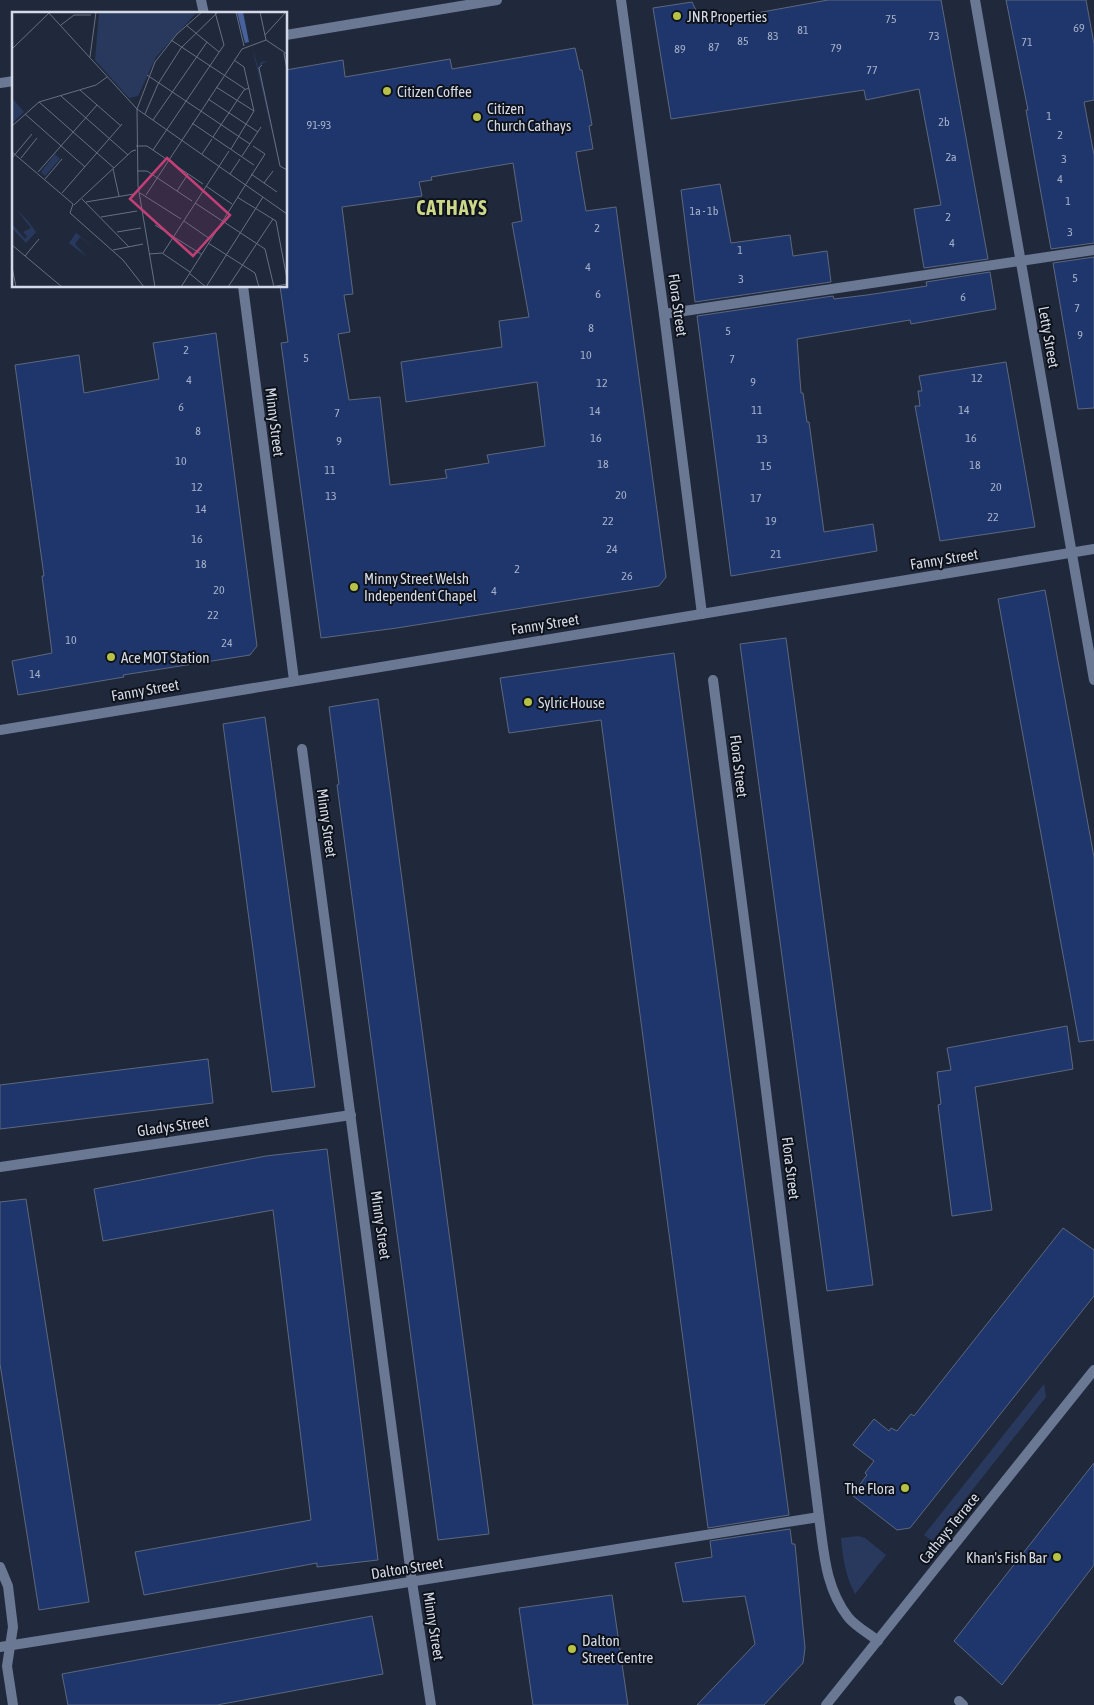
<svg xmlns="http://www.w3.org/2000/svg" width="1094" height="1705" viewBox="0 0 1094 1705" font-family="'Asap Condensed',sans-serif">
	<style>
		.green { fill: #29395d }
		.building { fill: #1f366c; stroke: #5d677d; fill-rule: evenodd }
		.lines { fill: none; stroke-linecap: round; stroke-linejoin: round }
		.lane { stroke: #6b7893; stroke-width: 10 }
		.street { stroke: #6b7893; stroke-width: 10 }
		.poi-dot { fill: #b6c148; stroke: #0e121b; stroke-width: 2 }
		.labels { text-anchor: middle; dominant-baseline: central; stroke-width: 4; stroke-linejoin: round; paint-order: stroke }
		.number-label { font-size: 12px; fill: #a6b0c8 }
		.poi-label { font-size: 15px; fill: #d3d9e6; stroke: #0e121b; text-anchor: start }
		.street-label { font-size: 15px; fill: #d3d9e6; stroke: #0e121b }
		.district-label { font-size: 20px; font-weight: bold; letter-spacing: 1px; fill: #cdd789; stroke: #0e121b }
		.inset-road { fill: none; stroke: #686f80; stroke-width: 1 }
		.view { fill: #c53f77; fill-opacity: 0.15; stroke: #c53f77; stroke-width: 2.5 }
		.inset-edge { fill: none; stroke: #d3d9e6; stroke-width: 2.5 }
	</style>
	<rect width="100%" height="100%" fill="#20293c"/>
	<!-- green -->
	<g class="green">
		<path d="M1044,1384L1046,1397L932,1541L924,1535Z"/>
		<path d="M858,1536L865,1538L886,1555L855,1594C845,1575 843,1558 841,1538Z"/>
	</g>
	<!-- building -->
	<g class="building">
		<path d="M828,0H941L988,259L924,268L914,209L941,205L919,89L866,100L864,90L671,119L653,8L692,2L702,23Z"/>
		<path d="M1006,0H1086L1094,44V100L1084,102L1094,155V243L1051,249L1026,110H1028Z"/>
		<path d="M575,48L580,70H582L592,125L589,126L593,149L576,152L586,211L616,207L666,577L659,586L397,628L321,638L281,343L288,342L280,286H286V70L343,60L345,77L450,59L452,69ZM513,163L522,221L512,223L529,317L499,321L502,347L401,362L406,402L537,382L545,446L487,455L489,463L445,470L447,478L390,485L380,397L349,400L338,334L350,332L344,295L353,294L342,207L422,196L419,182L432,180L431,177Z"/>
		<path d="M720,184L731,243L790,235L793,256L827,251L831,282L695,302L681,190Z"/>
		<path d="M1094,257V408L1078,409L1053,263Z"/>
		<path d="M990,272L996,309L911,324L910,320L797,339L801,393H803L807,422H809L824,532L873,524L877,551L731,576L697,316L833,296L834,299L867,295L927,286L926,282Z"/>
		<path d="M216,333L257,646L250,655L123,675L124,677L18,695L12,661L52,653L42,576H44L15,365L79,355L84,393L159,379L153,343Z"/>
		<path d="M1006,362L1035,527L940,541L915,406H920L918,391H922L919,376Z"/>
		<path d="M1045,590L1094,857V1040L1079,1042L998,599Z"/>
		<path d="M786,638L873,1285L827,1291L740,644Z"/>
		<path d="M674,653L789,1515L708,1528L601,720L509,733L500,678Z"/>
		<path d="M378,699L489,1534L438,1540L337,785L339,784L329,707Z"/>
		<path d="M265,717L315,1087L272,1092L223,724Z"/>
		<path d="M1067,1026L1073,1069L975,1087L992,1210L952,1216L938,1105L941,1104L937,1072L951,1070L947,1048Z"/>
		<path d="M208,1059L213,1103L0,1129V1085Z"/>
		<path d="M327,1149L378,1560L317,1567V1563L144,1595L135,1552L311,1520L273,1210L103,1241L94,1189L266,1156Z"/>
		<path d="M26,1199L89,1602L39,1610L0,1364V1202Z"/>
		<path d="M1063,1228L1094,1250V1296L910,1528L897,1530L852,1495L867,1475L865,1473L874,1461L853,1445L874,1419L889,1431L891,1428L897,1431L911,1414L914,1416Z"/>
		<path d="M1094,1463V1565L1002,1685L954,1641Z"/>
		<path d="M790,1529L792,1544H795L805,1648L803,1663L764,1705H697L755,1644L745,1596L683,1602L675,1563L712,1557L710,1541Z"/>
		<path d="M612,1595L628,1705H533L519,1608Z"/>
		<path d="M372,1616L383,1674L217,1705H68L62,1674Z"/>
	</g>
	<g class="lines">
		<!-- lane -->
		<path class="lane" d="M664,314L1094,250"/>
		<!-- street -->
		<g class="street">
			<path d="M201,0L204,14"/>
			<path d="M621,0L664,314L702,614"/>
			<path d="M975,0L1094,680"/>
			<path d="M286,35L497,0"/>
			<path d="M0,83L14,81"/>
			<path d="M243,286L294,680"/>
			<path d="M713,680L760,1042L819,1517C824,1552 825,1587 848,1617C855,1626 868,1633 878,1641"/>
			<path d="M0,730L1094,549"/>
			<path d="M302,749L412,1582L431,1705"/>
			<path d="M0,1167L351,1115"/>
			<path d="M0,1567L8,1586L13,1627L7,1666L13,1705"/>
			<path d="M0,1647L819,1517"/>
			<path d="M959,1701L963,1705"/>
			<path d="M826,1705L1094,1370"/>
		</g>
	</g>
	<!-- markers -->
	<g class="poi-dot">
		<circle cx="677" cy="16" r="5"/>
		<circle cx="387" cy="91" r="5"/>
		<circle cx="477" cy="117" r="5"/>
		<circle cx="354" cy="587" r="5"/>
		<circle cx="111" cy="657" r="5"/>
		<circle cx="528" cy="702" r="5"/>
		<circle cx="905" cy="1488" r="5"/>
		<circle cx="1057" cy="1557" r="5"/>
		<circle cx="572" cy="1649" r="5"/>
	</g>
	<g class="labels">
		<!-- number labels -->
		<g class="number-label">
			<text x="891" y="19">75</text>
			<text x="1079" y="28">69</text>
			<text x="803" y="30">81</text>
			<text x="773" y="36">83</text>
			<text x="934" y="36">73</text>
			<text x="743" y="41">85</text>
			<text x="1027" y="42">71</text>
			<text x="714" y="47">87</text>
			<text x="836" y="48">79</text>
			<text x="680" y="49">89</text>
			<text x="872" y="70">77</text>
			<text x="1049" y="116">1</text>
			<text x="944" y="122">2b</text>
			<text x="319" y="125">91-93</text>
			<text x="1060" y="135">2</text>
			<text x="951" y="157">2a</text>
			<text x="1064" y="159">3</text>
			<text x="1060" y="179">4</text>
			<text x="1068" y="201">1</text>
			<text x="704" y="211">1a - 1b</text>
			<text x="948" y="217">2</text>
			<text x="597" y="228">2</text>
			<text x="1070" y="232">3</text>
			<text x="952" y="243">4</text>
			<text x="740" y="250">1</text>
			<text x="588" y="267">4</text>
			<text x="1075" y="278">5</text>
			<text x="741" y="279">3</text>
			<text x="598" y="294">6</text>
			<text x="963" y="297">6</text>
			<text x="1077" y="308">7</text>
			<text x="591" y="328">8</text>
			<text x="728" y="331">5</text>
			<text x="1080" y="335">9</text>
			<text x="186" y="350">2</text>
			<text x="586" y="355">10</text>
			<text x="306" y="358">5</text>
			<text x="732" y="359">7</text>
			<text x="977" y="378">12</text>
			<text x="189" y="380">4</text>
			<text x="753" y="382">9</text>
			<text x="602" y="383">12</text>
			<text x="181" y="407">6</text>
			<text x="757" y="410">11</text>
			<text x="964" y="410">14</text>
			<text x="595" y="411">14</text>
			<text x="337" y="413">7</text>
			<text x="198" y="431">8</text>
			<text x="596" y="438">16</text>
			<text x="971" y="438">16</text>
			<text x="762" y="439">13</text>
			<text x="339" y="441">9</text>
			<text x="181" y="461">10</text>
			<text x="603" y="464">18</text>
			<text x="975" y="465">18</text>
			<text x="766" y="466">15</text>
			<text x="330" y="470">11</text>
			<text x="197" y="487">12</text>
			<text x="996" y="487">20</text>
			<text x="621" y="495">20</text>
			<text x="331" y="496">13</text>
			<text x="756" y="498">17</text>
			<text x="201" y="509">14</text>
			<text x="993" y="517">22</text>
			<text x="608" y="521">22</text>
			<text x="771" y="521">19</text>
			<text x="197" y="539">16</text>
			<text x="612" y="549">24</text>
			<text x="776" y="554">21</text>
			<text x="201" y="564">18</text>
			<text x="517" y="569">2</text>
			<text x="627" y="576">26</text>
			<text x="219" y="590">20</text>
			<text x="494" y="591">4</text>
			<text x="213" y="615">22</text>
			<text x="71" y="640">10</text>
			<text x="227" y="643">24</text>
			<text x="35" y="674">14</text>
		</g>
		<!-- poi labels -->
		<g class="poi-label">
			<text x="687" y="16">JNR Properties</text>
			<text x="397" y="91">Citizen Coffee</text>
			<text x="487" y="108">Citizen<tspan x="487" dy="17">Church Cathays</tspan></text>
			<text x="364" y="578">Minny Street Welsh<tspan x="364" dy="17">Independent Chapel</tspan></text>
			<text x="121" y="657">Ace MOT Station</text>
			<text x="538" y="702">Sylric House</text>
			<text x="895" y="1488" text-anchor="end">The Flora</text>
			<text x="1047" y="1557" text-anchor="end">Khan's Fish Bar</text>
			<text x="582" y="1640">Dalton<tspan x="582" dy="17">Street Centre</tspan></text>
		</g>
		<!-- street labels -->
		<g class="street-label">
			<text transform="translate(678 305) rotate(82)">Flora Street</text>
			<text transform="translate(1049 337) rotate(80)">Letty Street</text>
			<text transform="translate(275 422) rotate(83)">Minny Street</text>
			<text transform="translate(944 559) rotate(-9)">Fanny Street</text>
			<text transform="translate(545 624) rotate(-9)">Fanny Street</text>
			<text transform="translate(145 690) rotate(-10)">Fanny Street</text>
			<text transform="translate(739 766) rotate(83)">Flora Street</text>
			<text transform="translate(327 823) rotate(82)">Minny Street</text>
			<text transform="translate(173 1126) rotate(-8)">Gladys Street</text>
			<text transform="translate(791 1168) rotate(83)">Flora Street</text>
			<text transform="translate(381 1225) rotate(82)">Minny Street</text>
			<text transform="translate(949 1528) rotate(-51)">Cathays Terrace</text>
			<text transform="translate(407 1568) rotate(-9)">Dalton Street</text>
			<text transform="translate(434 1626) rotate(81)">Minny Street</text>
		</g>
		<!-- district labels -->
		<g class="district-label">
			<text x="452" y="207">CATHAYS</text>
		</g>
	</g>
	<!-- overview -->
	<g transform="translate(12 12)">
		<rect width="275" height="275" fill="#20293c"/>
		<path d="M87,0H185L144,45L126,84L117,86L83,48ZM240,34L246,55L249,50L255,49L247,54L269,160ZM0,86L12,100L0,111ZM43,142L48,147L33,164L29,160ZM5,198L16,209L24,220L14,231L0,216V212L13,227L15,224L11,220L19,216ZM55,213L83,237L68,225L63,232L75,245L57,231L64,221Z" fill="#29395d"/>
		<path d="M225,0H231L237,30L233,31Z" fill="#46619b"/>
		<path class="inset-road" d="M36,0L125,97L275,202M224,0L232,34M248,0L254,28M49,13L62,3H79M174,13L207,40M253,23L274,0M159,28L233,77M254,28L275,42M0,37L37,1M272,41L275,58M78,45L84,0M222,48L232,55L242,99M250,53L247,56L268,154L275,158M135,63L238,132M204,75L242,99M68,78L109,114M49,84L116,143M196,87L246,120M27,90L102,156M13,102L73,155M133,102L146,72L169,36L206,0M141,108L195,30M180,111L242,153M0,114L27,90L84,73L95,65M201,125L232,78L237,76M124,134H135L191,172M219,137L242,99M141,138L212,33L203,0M0,140L61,192L58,201L111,248L132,275M190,142L200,127M230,144L249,115M0,146L20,122M9,146L25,126M101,157L107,184M125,159H135L180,189M26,160L85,93M218,162L228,147M239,162L265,180M33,167L50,147M252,171L261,159M194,174L220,192M165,179L176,162M50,181L110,112M128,181L169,207M134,183L230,37L254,28M225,185L264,209L275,267M70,187L117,235M74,190L122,182M183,191L253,237L262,275M62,193L120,139L124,138M89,205L125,199M172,209L198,227M143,213L189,242M105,220L129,216M196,231L243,261L247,275M0,233L50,275M101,238L131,232M151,241L217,139M137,242L150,241L178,260M13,244L27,227M0,255L4,275M177,261L194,275M143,275L126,174L125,97L143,50L165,22L190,0M169,275L253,142L241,134M194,275L251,185M216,275L261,207M260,275L275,272"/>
		<path class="view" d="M155,146L218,203L181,244L118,187Z"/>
		<rect width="275" height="275" class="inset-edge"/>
	</g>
</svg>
